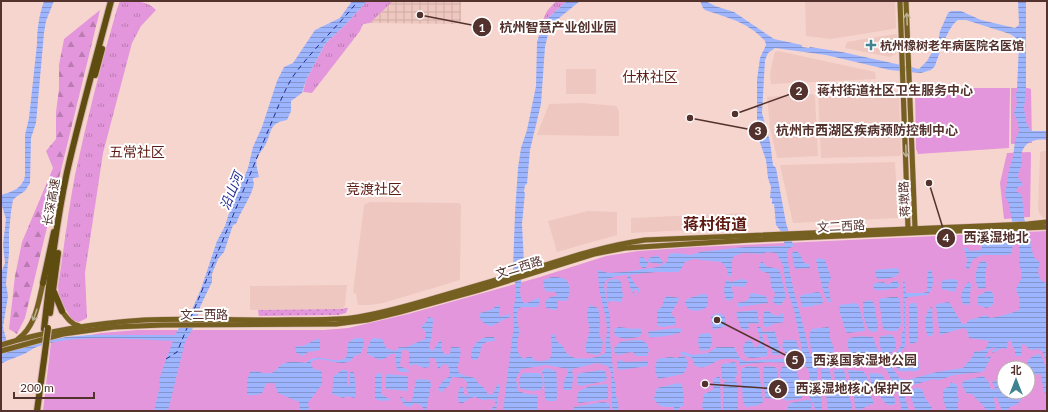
<svg xmlns="http://www.w3.org/2000/svg" width="1048" height="412" viewBox="0 0 1048 412" font-family="Lato,'Noto Sans SC',sans-serif">
	<style>
		.built { fill: #edc7c0 }
		.industrial { fill: url(#industrial-grid) }
		.grass { fill: url(#grass-tufts) }
		.forest { fill: url(#forest-firs) }
		.park { fill: #e396db; fill-rule: evenodd }
		.garden { fill: url(#garden-dots) }
		.water { fill: url(#water-rules); fill-rule: evenodd }
		.lines { fill: none; stroke-linecap: round; stroke-linejoin: round }
		.canal { stroke: #9db5fe; stroke-width: 3 }
		.ferry { stroke: #1f2a90; stroke-width: 1; stroke-dasharray: 5 4; stroke-linecap: butt }
		.major-casing { stroke: #d3b1ab; stroke-width: 6 }
		.highway-casing { stroke: #d3b1ab; stroke-width: 8 }
		.major { stroke: #756022; stroke-width: 5 }
		.highway { stroke: #5f4c10; stroke-width: 6 }
		.highway-bridge-casing { stroke: #d3b1ab; stroke-width: 8; stroke-linecap: butt }
		.highway-bridge { stroke: #5f4c10; stroke-width: 6 }
		.oneway { stroke: #bab090 }
		.poi-dot { fill: #3e838f; stroke: #fff; stroke-width: 1.5 }
		.labels { text-anchor: middle; dominant-baseline: central; stroke-width: 4; stroke-linejoin: round; paint-order: stroke }
		.poi-label { font-size: 12px; font-weight: bold; fill: #53322d; stroke: #fff; text-anchor: start }
		.street-label { font-size: 12px; fill: #53322d; stroke: #fff }
		.water-label { font-size: 13px; font-style: italic; fill: #1f2a90; stroke: #fff }
		.quarter-label { font-size: 14px; fill: #5c1a12; stroke: #fff }
		.district-label { font-size: 16px; font-weight: bold; fill: #5c1a12; stroke: #fff }
		.leader { fill: none; stroke: #53322d; stroke-width: 1.5 }
		.callout-dot { fill: #53322d; stroke: #fff; stroke-width: 1.5 }
		.mark-label { font-size: 12px; text-anchor: middle; font-weight: bold; fill: #fff }
		.callout-label { font-size: 13px; text-anchor: middle; font-weight: bold; fill: #53322d; stroke: #fff; stroke-width: 4; stroke-linejoin: round; paint-order: stroke }
	</style>
	<defs>
		<pattern id="industrial-grid" width="8" height="8" patternUnits="userSpaceOnUse"><rect width="8" height="8" fill="#edc7c0"/><path d="M0 4h8M4 0v8" fill="none" stroke="#cdaba5"/></pattern>
		<pattern id="grass-tufts" width="24" height="20" patternUnits="userSpaceOnUse"><rect width="24" height="20" fill="#e396db"/><path d="M3 7l-1-3M5 7V3M7 7l1-3M15 17l-1-3M17 17v-4M19 17l1-3" fill="none" stroke="#bb7bb2"/></pattern>
		<pattern id="forest-firs" width="22" height="20" patternUnits="userSpaceOnUse"><rect width="22" height="20" fill="#e396db"/><path d="M5 1l3.5 6h-7zM16 11l3.5 6h-7z" fill="#bb7bb2"/></pattern>
		<pattern id="garden-dots" width="8" height="8" patternUnits="userSpaceOnUse"><rect width="8" height="8" fill="#e396db"/><path d="M2 2h.1M6 6h.1" fill="none" stroke="#bb7bb2" stroke-width="1.8" stroke-linecap="round"/></pattern>
		<pattern id="water-rules" width="6" height="5" patternUnits="userSpaceOnUse"><rect width="6" height="5" fill="#9db5fe"/><path d="M0 2.5h6" fill="none" stroke="#8394ce"/></pattern>
	</defs>
	<rect width="100%" height="100%" fill="#f7d5cf"/>
	<!-- built -->
	<g class="built">
		<path d="M805,1H895L896,28L893,29L831,39L806,36Z"/>
		<path d="M895,34H897L896,54L890,57L845,48L847,42Z"/>
		<path d="M778,51L875,72L876,79L771,84L770,74L773,59L775,52Z"/>
		<rect x="566" y="69" width="30" height="25"/>
		<path d="M895,90L899,93L901,154L900,156L821,158L818,93Z"/>
		<path d="M812,94L815,96L818,156L777,158L770,127L767,97Z"/>
		<path d="M583,103L616,106L619,111V136L537,135L549,104Z"/>
		<path d="M1042,151H1047V218H1043L1039,213L1038,209L1040,155V153Z"/>
		<path d="M895,162L898,218L793,223L780,165Z"/>
		<path d="M370,202L459,203L461,205L460,280L383,303L370,305H358L356,294L353,292L364,206L365,204Z"/>
		<path d="M588,211L617,212V235L557,252L548,221Z"/>
		<path d="M745,213V227L631,233V218Z"/>
		<path d="M347,285L345,306L342,309L250,310V286Z"/>
	</g>
	<!-- industrial -->
	<path class="industrial" d="M393,1H461V22L455,24L370,23Z"/>
	<!-- grass -->
	<g class="grass">
		<path d="M120,1C133,1 147,0 156,10L141,26L132,43L103,153L85,273L87,318L79,322L72,320L59,298L58,286C64,249 68,211 75,175C87,119 101,64 117,9Z"/>
		<path d="M367,1H393L370,23L363,24L360,31L312,93L303,92L306,80L325,44L345,25Z"/>
		<path d="M556,1H567L547,19L540,32L539,29L547,11Z"/>
	</g>
	<!-- forest -->
	<path class="forest" d="M100,10L25,318L17,334L9,329L15,276L22,242L53,168L46,151L56,139V112L59,89V65L64,39Z"/>
	<!-- park -->
	<g class="park">
		<path d="M917,88H1010L1009,148L918,154L916,149L915,90Z"/>
		<path d="M1011,88H1028L1031,89L1032,143H1030L1011,144Z"/>
		<path d="M1030,152L1031,153L1030,217L1004,219L1000,183L1007,153Z"/>
		<path d="M1047,231V411H43L51,342L101,333L137,330H324L348,328L408,314L540,277L606,256L638,251L696,247ZM1004,368H1028V392H1004Z"/>
	</g>
	<!-- garden -->
	<path class="garden" d="M345,308H348L346,313L338,315L259,316L258,310L342,309Z"/>
	<!-- water -->
	<g class="water">
		<path d="M44,1H54L46,21L44,33L36,123L31,138L30,183L25,191L16,197L13,200L11,212L9,232V253L6,284L8,296L3,327L8,347L66,337L89,335H175L185,317L191,312L201,289L217,241L225,226L235,194L239,189L248,168L253,147L262,127L277,81L284,67L293,63L315,30L340,18L352,1H367L345,25L325,44L306,80L302,93L291,101V111L287,120C267,123 273,133 264,147C262,151 259,153 257,158C255,164 258,171 259,177L253,178V180L254,184C251,198 241,210 236,224L233,225L224,252L218,259L212,274V282L200,307L198,316L192,330L185,342L168,411H154L160,386L159,380L162,371L173,341C134,340 73,333 37,347C33,348 30,351 26,353C18,357 9,359 1,364V273L5,263L3,245L6,219L1,203V195C12,192 23,188 25,176V135L29,118L37,44C37,30 39,15 44,1Z"/>
		<path d="M567,1H580L553,23L549,30L545,47L541,104L530,150L527,184L525,185L524,192L525,193L522,224L524,263L520,290L521,299L524,303H527L538,298L540,299L538,307H521C513,313 519,323 519,331C519,341 513,349 523,359L530,356L536,361C540,361 547,361 549,359C554,354 551,341 551,335L552,334L555,335L557,342C566,346 562,350 569,355C575,361 599,359 605,353L607,330L606,319L599,289L598,270L608,273L624,272L658,267L667,262L669,254L676,253L691,255L700,252L745,247L782,246L785,245L780,230L776,225L774,204H772V198H770L771,187L768,178L766,160L758,137L757,128V80L760,58L766,45L765,41C748,22 728,18 705,10L703,8L700,1H706L715,6L734,12L774,39L802,45V47L809,48L810,47L842,52L919,69L927,61L938,42L940,31L948,13L951,11H961L981,20L1015,28L1019,25L1018,1H1026V90L1024,108L1026,122L1030,130L1033,131H1047V140C1035,138 1023,142 1021,156C1021,159 1022,162 1022,165C1020,169 1018,172 1018,177L1023,185L1018,187L1016,191L1022,195L1024,218L1030,237L1031,248L1034,257L1040,263C1037,270 1037,282 1047,283V363L1042,351L1039,349L1030,350L1024,344L1021,345L1022,356H1015V350L1012,345V342L1010,340L1007,343V349L1002,348L993,353L992,351L995,349L994,347L989,350L985,357L986,358L989,356L991,357L985,369L982,372L954,375L939,380L933,379L904,388L903,391L909,411H902L899,395L885,367C865,359 840,367 819,365L817,368C817,376 817,386 821,392L822,411H815C815,400 803,393 805,382H809C810,378 810,370 806,367C798,361 749,361 740,366L739,361L735,359C730,359 724,358 719,360C710,364 705,370 695,366L691,356L692,355L708,353L717,347H734C738,354 738,360 746,361L792,358L800,356L802,349L794,310L786,286L783,265L778,256L776,253L767,252L762,254L743,253L734,256L732,260V277L728,275C728,270 726,266 721,262L693,259L685,262L680,271L676,272H656L629,275L637,287L639,288V293L635,288L634,292L635,297L630,287L627,275L616,276L606,280L604,286L610,318V340L614,380C617,385 615,388 616,394C616,400 620,404 618,411H613L612,408L611,372L608,366L597,363L572,369L573,377L572,389L570,390H564C562,383 566,378 568,372V369L547,365L521,369L516,379L518,391L527,394L538,395L537,411H503L514,324L513,309L515,301L516,292L513,268L515,213L518,168L521,148L527,130L536,86L537,42L540,32L547,19ZM958,20H966L1010,34L1016,38L1019,43L1017,90L1016,95L1017,104L1014,113L1018,123L1019,131L1015,141L1013,157L1009,170L1005,196L1009,204L1012,221L1018,236L1020,254L1019,262L1022,274L1021,279L1016,289L1020,300L1019,310C1017,312 994,318 991,318C989,317 987,316 985,315L977,318L969,320L966,324H962L949,302L937,304L936,306L940,335L963,328L967,330L969,338L989,341L985,350L974,352L973,356L963,368L937,372L907,380L899,378L891,366L893,359L905,347V300L908,297L927,295C934,290 934,278 931,270H929C926,275 928,285 927,291L924,293H906L904,278L903,279L904,327L902,334V345L889,361L886,362C872,361 853,365 846,352L843,359L840,361L815,360L816,358L833,356L834,349L830,338V329L828,327L812,329L809,335L812,357L809,352C803,318 790,287 787,253L788,249L794,246L792,242L786,223L776,168L773,165L770,142L762,113L765,60L768,53L775,48L826,55L890,70L921,73L931,70L935,66C939,55 948,26 958,20Z"/>
		<path d="M1003,241L1011,242L1013,245L1011,254L1007,255H982L972,260L969,269L966,268L967,259L964,248H967L970,251L982,250V245L984,242Z"/>
		<path d="M797,251L801,256L803,262L810,265V268L795,269L792,254L793,252Z"/>
		<path d="M657,255L662,260L663,263L660,264L648,262L646,268H642L640,265L639,258L643,257L647,262L649,258Z"/>
		<path d="M819,258L825,260L831,278L828,285L831,302H828C822,291 819,273 816,260Z"/>
		<path d="M762,261L766,266L778,269L780,272L786,297L781,305H777L772,301L776,294L771,287L770,274L761,271L759,268L760,264Z"/>
		<path d="M985,261L987,264L985,277L986,288L979,289C974,282 975,270 980,262Z"/>
		<path d="M898,268L899,273C895,279 884,279 877,279L875,270Z"/>
		<path d="M552,277C570,277 571,284 568,300L565,301L557,300L558,309L553,310L545,307C545,299 548,297 556,296L557,295L555,292L545,291L543,280Z"/>
		<path d="M614,279H618L621,282L623,296L621,302L611,301L609,303C606,297 606,287 608,281Z"/>
		<path d="M742,279L748,281L744,287L733,286L731,287L734,295L732,300L727,301C723,295 724,287 726,280L731,282Z"/>
		<path d="M949,279L957,280C959,284 955,288 956,292L942,289V281Z"/>
		<path d="M894,281H897L899,284V287C895,289 879,291 875,290L873,286L875,283L884,282L887,285Z"/>
		<path d="M968,282L971,284L970,294V304L967,305L963,304C958,294 963,291 968,282Z"/>
		<path d="M987,291H991L993,294V304L990,307L986,308L978,305V296Z"/>
		<path d="M818,292L820,293L823,301L822,304L807,307H802L800,298L801,295Z"/>
		<path d="M752,293L766,296L768,303L739,307L737,305V303L746,301L750,297V294Z"/>
		<path d="M702,294H706L708,298V306C703,311 694,312 688,309L685,303L687,299Z"/>
		<path d="M667,296L679,298C678,304 673,308 671,314L676,319L675,325L663,327L658,326L657,324V310L662,307L664,299Z"/>
		<path d="M891,297H897L900,299L901,325L897,331H888L883,329L879,299Z"/>
		<path d="M871,300L874,303L878,327V331L871,332C864,326 863,311 863,302Z"/>
		<path d="M855,303L857,304L859,306L865,330L864,331L848,333L846,332L839,310L840,305Z"/>
		<path d="M913,303H916C918,308 918,332 918,339L917,342L911,344L909,341V308L910,304Z"/>
		<path d="M499,305L500,308L499,312L500,317L509,314L511,317L505,319L492,326C485,325 478,320 480,313L491,310L496,306Z"/>
		<path d="M590,305L598,308L600,318L599,335L603,343L600,354L597,355L587,353C583,345 589,339 589,331C590,320 584,316 590,305Z"/>
		<path d="M932,306L933,332L932,336H928C924,328 924,312 932,306Z"/>
		<path d="M755,310L757,311L759,322L757,324L752,323L748,324L749,329L745,330L741,328L736,313C742,310 748,312 755,310Z"/>
		<path d="M765,311H769L772,314L779,316L783,313L784,322L773,324L768,327H765L763,324L764,321L763,314Z"/>
		<path d="M720,313L725,317L726,326L713,330L711,317L713,315Z"/>
		<path d="M429,317L433,319L432,334L429,347L431,350L433,351L440,340L442,342L441,350L446,355L450,354L451,347H459C464,355 455,364 459,373L466,376L475,378L478,383L483,387L489,395L493,394L497,385L500,384L496,411H493L492,408L496,405L494,399L483,400L475,397L470,398L463,403H459L458,398L459,388L462,387L464,389V394L467,396L469,395L466,388L468,384L463,378L452,377L448,387L444,389L442,392L439,391L438,389C441,384 443,379 449,377L450,373L448,365L445,364L442,365L440,368L438,369L436,361L434,358H430L429,367C422,369 421,366 415,364L411,366L409,365V352L407,350H402L401,354L400,366L408,370L409,372H401L397,370L395,354H390L388,357L380,360L367,354C367,349 369,342 373,338L382,339L386,348L395,351L398,349L399,347C408,349 415,342 424,340C427,335 427,332 422,328V326L427,321V318Z"/>
		<path d="M619,327L634,329L640,328L642,333L639,337L625,339L615,336L614,329Z"/>
		<path d="M757,327H760L763,332L772,331L775,332L780,351V355H773L770,347L767,334L762,335L765,349L767,348V356C761,357 751,360 745,356L743,346L745,344V342L751,340L755,348L760,344L759,340L760,333L757,332Z"/>
		<path d="M678,328L681,329V332C676,335 655,338 649,337L648,332L651,331Z"/>
		<path d="M708,333L711,335L712,345L708,350L701,351C698,347 697,339 700,334Z"/>
		<path d="M891,334L895,339L896,348L886,358H856C849,355 846,346 849,338L861,336L873,337L878,351L880,352L881,350L879,339L880,337Z"/>
		<path d="M486,337H494L495,341C476,341 484,350 477,360L471,359C470,349 476,340 486,337Z"/>
		<path d="M358,338H362L364,341C362,350 364,354 354,356C346,373 322,352 311,362V366L314,369L322,371V384L308,403L309,410L316,411H300L299,402L278,393L274,383H269L266,384L262,393L257,395H247V381L250,372C258,369 263,375 271,373C276,372 277,368 281,365C288,360 298,362 306,363C319,350 332,366 346,358C350,347 343,341 358,338Z"/>
		<path d="M317,339H320V350L308,352L303,356C298,354 295,353 295,348L297,346H303Z"/>
		<path d="M632,340H642L647,344L649,350L647,356H636L633,352C627,352 623,355 617,355L614,351L615,347L620,342Z"/>
		<path d="M784,340H796L799,349V353L786,354L782,346Z"/>
		<path d="M1039,354C1048,363 1047,381 1047,393L1044,392L1041,375L1040,374L1031,375L1027,361L1033,356Z"/>
		<path d="M902,355L913,358L918,356L919,370C915,372 913,371 909,371C898,373 894,369 897,358Z"/>
		<path d="M681,356L685,357L688,361L686,370L683,374L658,379L655,371L657,359L670,357L677,358Z"/>
		<path d="M620,360L625,362L648,361V366L620,370L617,367V362Z"/>
		<path d="M734,362L736,363L737,374L734,381L738,383V411H724L723,408V389L724,382L728,381L722,379L721,366L723,364Z"/>
		<path d="M748,366L757,367L759,369L763,402L759,405L746,407L743,402L741,374L742,369Z"/>
		<path d="M766,366L775,367L777,369L781,396L780,399L765,398L763,368Z"/>
		<path d="M787,366L794,367L796,369C798,376 803,392 802,398L799,399L786,401L784,399L780,373L782,367Z"/>
		<path d="M547,368L556,371C557,373 557,394 557,399L555,401H547L545,398L544,377L542,372L543,369Z"/>
		<path d="M829,368L833,385L832,388L826,389C822,384 820,376 822,369Z"/>
		<path d="M842,369L844,370L848,388L845,390H839C834,386 835,376 834,370Z"/>
		<path d="M342,370H346L348,373L347,384L348,386L350,385V372H354L356,394L355,397L354,398L347,396L343,398L332,394L334,376Z"/>
		<path d="M601,370L605,371L607,378L605,381L581,386L578,385L577,375L581,373Z"/>
		<path d="M848,370L863,371C867,376 871,383 868,390H854L851,388Z"/>
		<path d="M379,373H382L381,394L391,400L382,401L375,399V376Z"/>
		<path d="M523,373H539C544,377 543,383 542,389L535,391L521,389C517,385 519,378 523,373Z"/>
		<path d="M870,373L881,374C885,377 885,381 887,386C891,392 896,396 895,404C886,408 885,402 880,396C874,388 869,384 870,373Z"/>
		<path d="M387,374L408,376V391L386,389V376Z"/>
		<path d="M720,376L721,411H704L702,406L704,394L713,390V379Z"/>
		<path d="M983,376L988,381L991,389L994,390L995,387L992,382L1004,377V392H1018L1021,399C1019,405 1015,405 1010,407L1007,411H1002L997,398L995,397L994,399L996,411H986C983,402 977,402 973,394H967L962,385L963,381Z"/>
		<path d="M420,379L430,380L431,385L426,411H423V408L421,405L415,403L410,407L405,406L400,397H402L407,402L412,401L416,380Z"/>
		<path d="M951,382L957,385V395L959,400L957,404L959,411H947C945,403 940,396 945,388L949,387Z"/>
		<path d="M679,383L682,385L684,397L683,406L680,407L678,410L679,411H669L673,410L674,407C665,407 659,408 654,399L657,388Z"/>
		<path d="M606,384L608,385V399L580,403L577,402V397L579,391L590,386Z"/>
		<path d="M916,388L922,389L925,398L932,408L930,411H916L909,392L911,390Z"/>
		<path d="M828,393L849,396L852,406V411H828L826,395Z"/>
		<path d="M869,393L873,400V404C867,405 863,410 857,410L855,407L854,395Z"/>
		<path d="M806,400H810L812,403L811,405L812,411H786L790,403Z"/>
		<path d="M603,402L608,403L610,405V411H573L574,407Z"/>
	</g>
	<g class="lines">
		<!-- canal -->
		<path class="canal" d="M682,353L691,356"/>
		<!-- ferry -->
		<g class="ferry">
			<path d="M191,317L280,102C284,93 288,84 294,75C313,49 338,26 358,1"/>
			<path d="M166,359L177,352L187,328"/>
		</g>
		<!-- major casing -->
		<g class="major-casing">
			<g id="major">
				<path d="M900,1L908,228L909,229"/>
				<path d="M906,1L915,228L914,229"/>
				<path d="M62,311C67,318 71,324 79,326"/>
				<path d="M18,339C36,326 38,303 43,283"/>
				<path d="M1,345C46,331 97,323 144,320C185,318 227,320 269,320C296,319 324,321 351,318C381,314 410,305 438,297C465,289 493,281 520,273C562,260 602,246 645,240L1028,224L1047,222"/>
				<path d="M1,351L63,334L114,327L163,325L336,324L367,320L400,312L479,290L594,254L625,248L750,240L1047,227"/>
			</g>
		</g>
		<!-- highway casing -->
		<g class="highway-casing">
			<g id="highway">
				<path d="M95,75L102,49"/>
				<path d="M43,283L54,232"/>
				<path d="M54,292L62,311"/>
				<path d="M50,313L58,253"/>
				<path d="M44,329C50,277 56,224 67,172C80,115 96,58 111,1"/>
				<path d="M37,411L45,352"/>
			</g>
		</g>
		<!-- major -->
		<use href="#major" class="major"/>
		<!-- highway -->
		<use href="#highway" class="highway"/>
		<!-- highway-bridge casing -->
		<g class="highway-bridge-casing">
			<path id="highway-bridge" d="M45,352L48,328"/>
		</g>
		<!-- highway-bridge -->
		<use href="#highway-bridge" class="highway-bridge"/>
	</g>
	<!-- one-way arrows -->
	<defs><path id="oneway-shaft" d="M-6 0H5M1.5-3L5.5 0L1.5 3" fill="none" stroke-width="1.6" stroke-linecap="round" stroke-linejoin="round"/></defs>
	<g class="oneway">
		<use href="#oneway-shaft" transform="translate(907 19) rotate(-92)"/>
		<use href="#oneway-shaft" transform="translate(906 151) rotate(88)"/>
		<use href="#oneway-shaft" transform="translate(35 315) rotate(109)"/>
	</g>
	<!-- markers -->
	<path class="poi-dot" d="M869 39h4v4h4v4h-4v4h-4v-4h-4v-4h4z"/>
	<g class="labels">
		<!-- poi labels -->
		<g class="poi-label">
			<text x="880" y="45">杭州橡树老年病医院名医馆</text>
		</g>
		<!-- street labels -->
		<g class="street-label">
			<text transform="translate(904 199) rotate(-93)">蒋墩路</text>
			<text transform="translate(51 202) rotate(-80)">长深高速</text>
			<text transform="translate(841 226) rotate(-3)">文二西路</text>
			<text transform="translate(519 267) rotate(-17)">文二西路</text>
			<text x="204" y="314">文二西路</text>
		</g>
		<!-- water labels -->
		<g class="water-label">
			<text transform="translate(231 191) rotate(-68)">沿山河</text>
		</g>
		<!-- quarter labels -->
		<g class="quarter-label">
			<text x="650" y="76">仕林社区</text>
			<text x="137" y="151">五常社区</text>
			<text x="374" y="188">竞渡社区</text>
		</g>
		<!-- district labels -->
		<g class="district-label">
			<text x="715" y="223">蒋村街道</text>
		</g>
	</g>
	<!-- callouts -->
	<path class="leader" d="M420 15L482 27M735 114L799 91M690 118L758 131M929 183L946 238M717 320L795 360M705 384L778 389"/>
	<g class="callout-dot">
		<circle cx="420" cy="15" r="4"/>
		<circle cx="735" cy="114" r="4"/>
		<circle cx="690" cy="118" r="4"/>
		<circle cx="929" cy="183" r="4"/>
		<circle cx="717" cy="320" r="4"/>
		<circle cx="705" cy="384" r="4"/>
		<circle cx="482" cy="27" r="10"/>
		<circle cx="799" cy="91" r="10"/>
		<circle cx="758" cy="131" r="10"/>
		<circle cx="946" cy="238" r="10"/>
		<circle cx="795" cy="360" r="10"/>
		<circle cx="778" cy="389" r="10"/>
	</g>
	<g class="mark-label">
		<text x="482" y="32">1</text>
		<text x="799" y="95">2</text>
		<text x="758" y="135">3</text>
		<text x="946" y="242">4</text>
		<text x="795" y="364">5</text>
		<text x="778" y="393">6</text>
	</g>
	<g class="callout-label">
		<text x="558" y="32">杭州智慧产业创业园</text>
		<text x="895" y="95">蒋村街道社区卫生服务中心</text>
		<text x="867" y="135">杭州市西湖区疾病预防控制中心</text>
		<text x="996" y="242">西溪湿地北</text>
		<text x="865" y="365">西溪国家湿地公园</text>
		<text x="854" y="393">西溪湿地核心保护区</text>
	</g>
	<!-- border -->
	<rect width="1048" height="412" fill="none" stroke="#53322d" stroke-width="4"/>
	<!-- north arrow -->
	<g transform="translate(1016 380)"><circle r="19" fill="#ffffff" stroke="#baadab"/>
	<path d="M0-3L7 15L0 10L-7 15Z" fill="#3e838f"/>
	<text y="-6" font-size="11" font-weight="bold" text-anchor="middle" fill="#53322d">北</text>
	</g>
	<!-- scale -->
	<path d="M14 392v6h80v-6" fill="none" stroke="#53322d" stroke-width="2"/>
	<text x="20" y="392" font-size="12" fill="#53322d" stroke="#ffffff" stroke-width="3" paint-order="stroke">200 m</text>
</svg>
